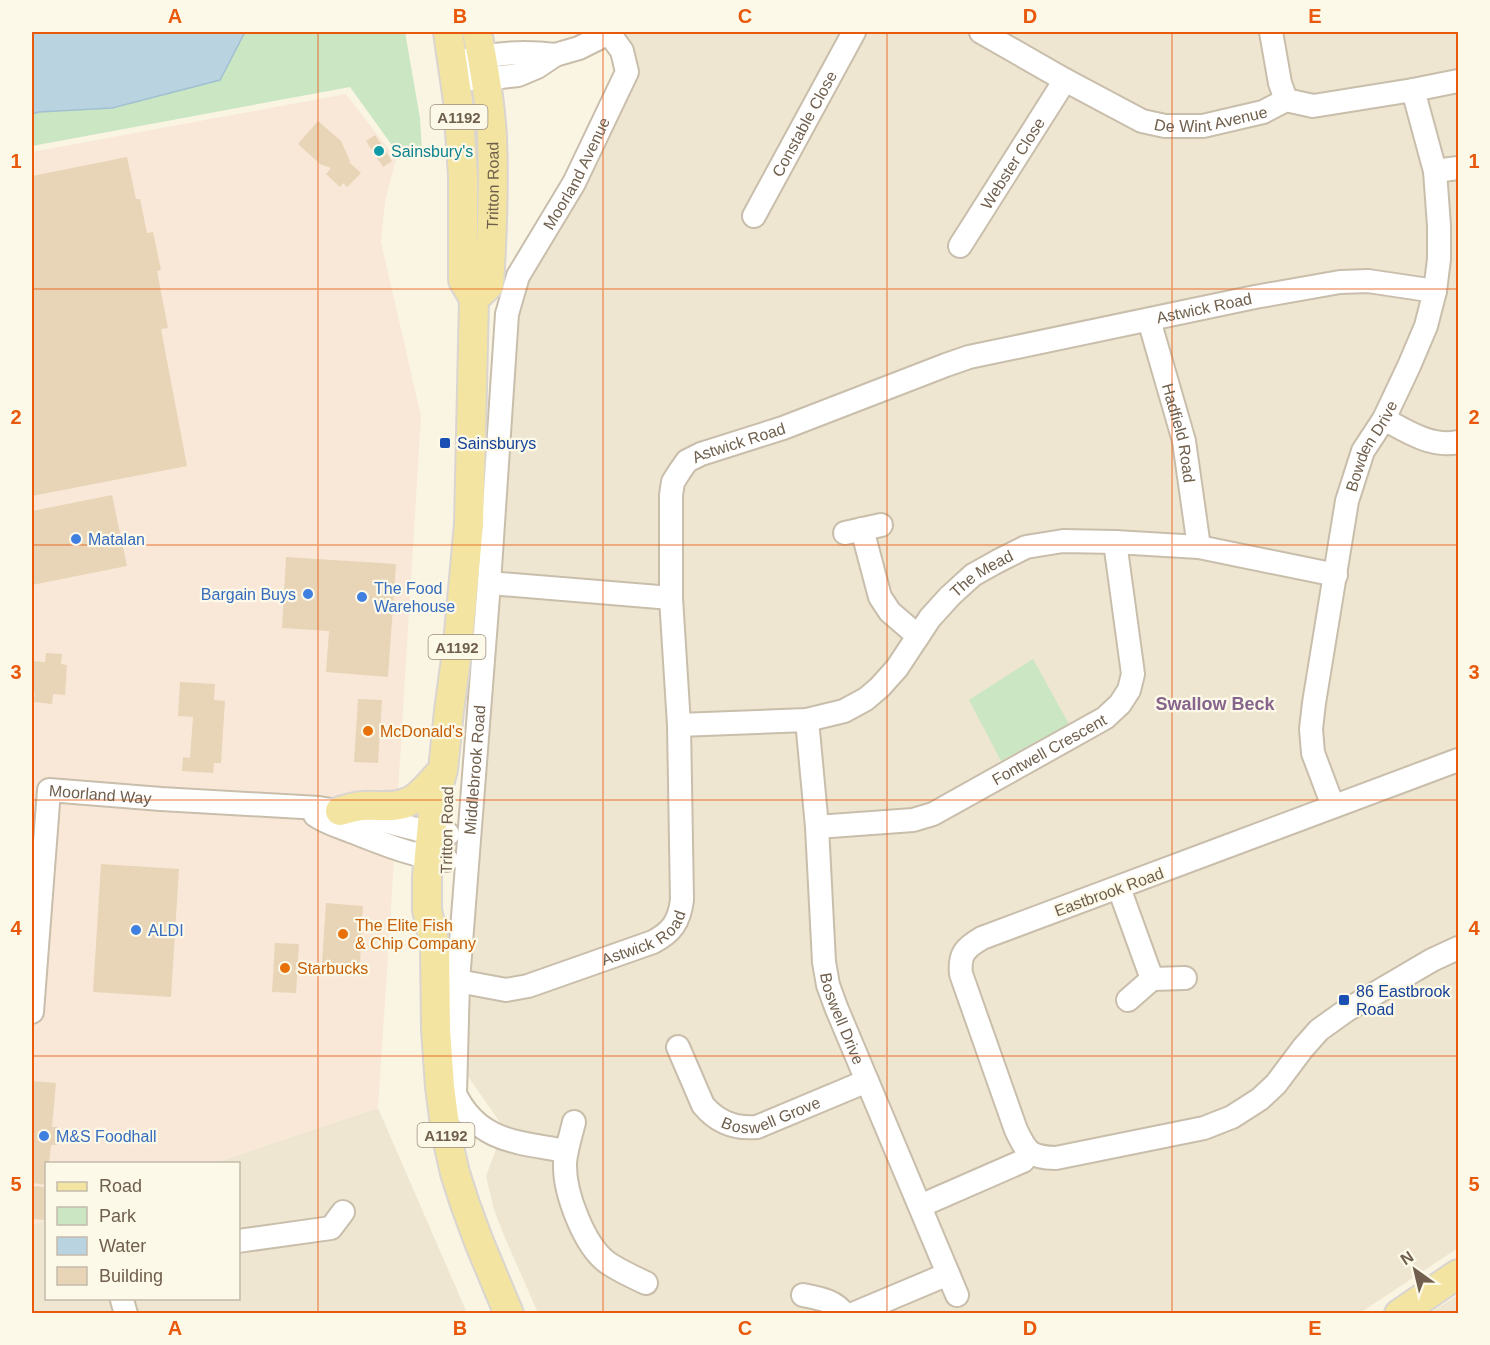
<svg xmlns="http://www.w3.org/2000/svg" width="1490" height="1345" viewBox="0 0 1490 1345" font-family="Helvetica,sans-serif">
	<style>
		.residential { fill: #eee6d0 }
		.commercial { fill: #f9e8d8 }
		.green { fill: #cae6c3 }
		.water { fill: #bad3e1; stroke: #a1c0d2; stroke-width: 1.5 }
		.building { fill: #e8d5b8 }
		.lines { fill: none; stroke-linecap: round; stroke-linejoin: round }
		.minor-casing { stroke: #c9beab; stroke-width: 26 }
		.major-casing { stroke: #dad5d0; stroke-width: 32 }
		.minor { stroke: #fff; stroke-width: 22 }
		.major { stroke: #f3e5a1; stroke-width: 28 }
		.grid { fill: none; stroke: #e8590c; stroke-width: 1.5; stroke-opacity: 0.55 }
		.culture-dot { fill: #0f9aa8; stroke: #fdf9e9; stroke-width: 2 }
		.transit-dot { fill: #1a4fb4; stroke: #fdf9e9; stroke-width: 2 }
		.shop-dot { fill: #3f7fe0; stroke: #fdf9e9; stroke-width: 2 }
		.food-dot { fill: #e8710a; stroke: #fdf9e9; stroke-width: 2 }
		.labels { text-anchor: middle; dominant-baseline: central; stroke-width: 4.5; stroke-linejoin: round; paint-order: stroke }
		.shield { fill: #fdf9e9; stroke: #9a8d7b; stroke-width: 1.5 }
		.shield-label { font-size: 15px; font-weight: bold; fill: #6f5f4c }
		.street-label { font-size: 16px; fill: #6f5f4c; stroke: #fdf9e9 }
		.culture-label { font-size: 16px; fill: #0d838f; stroke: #fdf9e9; text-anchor: start }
		.transit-label { font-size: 16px; fill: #164399; stroke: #fdf9e9; text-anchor: start }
		.shop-label { font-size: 16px; fill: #366cbe; stroke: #fdf9e9; text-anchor: start }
		.food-label { font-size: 16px; fill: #c56008; stroke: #fdf9e9; text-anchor: start }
		.neighbourhood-label { font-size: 18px; font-weight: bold; fill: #86648c; stroke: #fdf9e9 }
		.neatline { fill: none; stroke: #e8590c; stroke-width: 2 }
		.grid-label { font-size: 20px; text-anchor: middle; font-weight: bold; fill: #e8590c }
	</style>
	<rect width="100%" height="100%" fill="#faf5e3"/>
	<!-- residential -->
	<g class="residential">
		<path d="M611,32H1458V1248L1360,1313H538L505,1238L494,1210L486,1176L498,1144L499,1121L467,1075L468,1016L471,965L470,827L507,314L627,72Z"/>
		<path d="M378,1108L467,1313H32V1225L46,1220V1298H238V1164L214,1163Z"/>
		<path d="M1458,1295V1313H1430Z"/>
	</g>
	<!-- commercial -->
	<path class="commercial" d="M346,94L396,159L385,202L381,242L421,416L389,941L378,1108L214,1163L46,1164V1220L32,1225V152Z"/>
	<!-- green -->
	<g class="green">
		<path d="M245,32H405L420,118L422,152L394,148L350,87L32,146V114L219,80Z"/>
		<path d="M1033,659L1069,724L1001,761L969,700Z"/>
	</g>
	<!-- water -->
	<path class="water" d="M32,32H245L220,80L112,108L39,112L32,114Z"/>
	<!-- building -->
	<g class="building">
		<path d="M318,121L341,141L350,161L349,162L361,173L347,187L343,183L340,187L326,174L331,168L320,164L298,144Z"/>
		<path d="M375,135L392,161L383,167L366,141Z"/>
		<path d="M127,157L136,199H140L147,233L153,232L161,270L157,271L168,328L161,329L187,466L32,496V176Z"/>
		<path d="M112,495L127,566L32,585V511Z"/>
		<path d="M286,557L396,564L388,677L326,672L329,631L282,628Z"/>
		<path d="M46,653L62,654L61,664L67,665L65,695L53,694L52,704L34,702L35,692L32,691V661L45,662Z"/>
		<path d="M180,682L215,684L214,700L225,701L221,763H214L213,773L182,771L183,757L190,758L193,717L178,716Z"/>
		<path d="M358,699L382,700L378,763L354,762Z"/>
		<path d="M101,864L179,869L171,997L93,992Z"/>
		<path d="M326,903L363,906L360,965L322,963Z"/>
		<path d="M275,943L299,944L296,993L272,992Z"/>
		<path d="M32,1081L56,1083L52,1127H58L57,1145H51L49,1164H46V1185L32,1183Z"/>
		<path d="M32,1186L46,1187V1220L32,1219Z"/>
	</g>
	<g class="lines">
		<!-- minor casing -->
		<g class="minor-casing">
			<g id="minor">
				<path id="s1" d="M981,32L1065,80L1142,121L1165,126H1203L1263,112L1286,100L1313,106L1413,90L1458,81"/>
				<path d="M1271,32L1280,83L1286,100"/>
				<path d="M467,60C496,53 525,51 555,55"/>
				<path d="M470,79H485L518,75L537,67L555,55L579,48L611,32"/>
				<path d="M1435,171L1458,168"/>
				<path id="s2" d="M754,216L854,32"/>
				<path id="s3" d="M960,246L1065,80"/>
				<path id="s4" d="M1149,320L1184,441L1199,547"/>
				<path d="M1384,419C1406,431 1432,448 1458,442"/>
				<path d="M862,529L880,597L890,612L918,636"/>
				<path d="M845,533L881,525"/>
				<path d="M489,583L671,598"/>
				<path id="s5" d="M807,720L817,827L824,962L828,985L836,1007L957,1295"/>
				<path id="s6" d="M679,725L807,720L844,711L866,699L880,687L897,668L930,618L950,596L973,575L998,561L1026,547L1063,541L1115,542L1199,547L1336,575"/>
				<path d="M1458,760C1299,818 1141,880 982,938C965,948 959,954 961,974L1016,1130C1027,1153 1030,1157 1056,1158L1204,1128L1232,1117L1260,1099L1276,1084L1303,1048L1319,1030L1347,1010L1432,960L1458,948"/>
				<path id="s7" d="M1333,806L1313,753L1311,729L1314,703L1347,501L1363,451L1384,419L1409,366L1426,326L1435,291L1439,259V226L1435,171L1413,90"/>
				<path d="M315,815C326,823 341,827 353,832C384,844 415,857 447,860"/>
				<path id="s8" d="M817,827L913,820L933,814L1105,718L1120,704L1129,690L1133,674L1115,542"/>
				<path d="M1119,888L1152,979L1185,978"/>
				<path id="s9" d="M458,981L506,990L528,986L653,942C672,932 679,922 682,900L679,725L671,598V495L673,482L680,471L687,461L701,454L783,428L946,365L969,357L1255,297L1340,282L1368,281L1435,291"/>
				<path d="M1128,1000L1152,979"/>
				<path id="s10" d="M32,1012L49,790L161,799L319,808L361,815L431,833L448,834"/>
				<path id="s11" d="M678,1047L703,1105C717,1122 735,1129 757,1127L867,1081"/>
				<path d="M574,1122C571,1135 566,1149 565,1163C564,1192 584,1246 608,1263C620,1271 633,1277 646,1283"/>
				<path id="s12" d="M566,1151C519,1142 479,1143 455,1094L458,981L489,583L507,314L518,276L574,183L627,72L622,51L609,33"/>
				<path d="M920,1206L1023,1161L1030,1153"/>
				<path d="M238,1241L331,1228L343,1212"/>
				<path d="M803,1295C817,1298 835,1300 844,1314"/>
				<path d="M123,1298L122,1300L126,1314"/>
				<path d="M853,1314L948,1274"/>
			</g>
		</g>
		<!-- major casing -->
		<g class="major-casing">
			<g id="major">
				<path d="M448,32L458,101L463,176V280L474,299L469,524L458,644L449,711L443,770L434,802L427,877V910L435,945L436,1029L440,1087L446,1133L455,1173L465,1204L479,1242L509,1314"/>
				<path id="s13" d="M474,299L489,285C492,236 494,186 492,137C490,102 484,66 477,32"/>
				<path d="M340,811C348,809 355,806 363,806C379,805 396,809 410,801C421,796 433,780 441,772"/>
				<path d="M1399,1314L1458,1274"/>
			</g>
		</g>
		<!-- minor -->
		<use href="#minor" class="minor"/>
		<!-- major -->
		<use href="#major" class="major"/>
	</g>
	<!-- grid -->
	<path class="grid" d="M318,32V1314M603,32V1314M887,32V1314M1172,32V1314M32,289H1458M32,545H1458M32,800H1458M32,1056H1458"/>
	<!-- markers -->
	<circle class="culture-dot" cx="379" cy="151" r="6"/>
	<g class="transit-dot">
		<rect x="439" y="437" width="12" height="12" rx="3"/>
		<rect x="1338" y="994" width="12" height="12" rx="3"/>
	</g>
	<g class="shop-dot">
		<circle cx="76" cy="539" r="6"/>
		<circle cx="308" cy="594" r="6"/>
		<circle cx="362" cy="597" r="6"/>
		<circle cx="136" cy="930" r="6"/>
		<circle cx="44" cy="1136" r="6"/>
	</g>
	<g class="food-dot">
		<circle cx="368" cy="731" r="6"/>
		<circle cx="343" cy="934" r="6"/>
		<circle cx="285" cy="968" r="6"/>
	</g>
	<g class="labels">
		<!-- shield labels -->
		<g class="shield">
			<rect x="430.5" y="105" width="57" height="24" rx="4.5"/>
			<rect x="428.5" y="635" width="57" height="24" rx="4.5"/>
			<rect x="417.5" y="1123" width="57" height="24" rx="4.5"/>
		</g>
		<g class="shield-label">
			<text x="459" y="117">A1192</text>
			<text x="457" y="647">A1192</text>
			<text x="446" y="1135">A1192</text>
		</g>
		<!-- street labels -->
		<g class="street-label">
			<text stroke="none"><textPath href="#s1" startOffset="254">De Wint Avenue</textPath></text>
			<text stroke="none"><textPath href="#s2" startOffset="105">Constable Close</textPath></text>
			<text stroke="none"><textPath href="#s3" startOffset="98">Webster Close</textPath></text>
			<text stroke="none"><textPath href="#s12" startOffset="1071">Moorland Avenue</textPath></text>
			<text stroke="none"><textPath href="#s13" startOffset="120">Tritton Road</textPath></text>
			<text stroke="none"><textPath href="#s9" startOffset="1242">Astwick Road</textPath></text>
			<text stroke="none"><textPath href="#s4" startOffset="117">Hadfield Road</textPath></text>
			<text stroke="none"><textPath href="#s9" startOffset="756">Astwick Road</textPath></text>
			<text stroke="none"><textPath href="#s7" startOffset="372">Bowden Drive</textPath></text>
			<text stroke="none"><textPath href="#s6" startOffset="364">The Mead</textPath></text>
			<text stroke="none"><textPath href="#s8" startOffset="250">Fontwell Crescent</textPath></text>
			<text stroke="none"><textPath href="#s12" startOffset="456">Middlebrook Road</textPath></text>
			<text stroke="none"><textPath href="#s10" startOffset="274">Moorland Way</textPath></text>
			<text transform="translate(447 830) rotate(-89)">Tritton Road</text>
			<text transform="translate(1109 892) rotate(-20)">Eastbrook Road</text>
			<text stroke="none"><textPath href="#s9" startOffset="198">Astwick Road</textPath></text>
			<text stroke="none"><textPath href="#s5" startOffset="302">Boswell Drive</textPath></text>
			<text stroke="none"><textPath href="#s11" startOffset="140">Boswell Grove</textPath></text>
		</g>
		<!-- culture labels -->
		<g class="culture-label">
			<text x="391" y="151">Sainsbury's</text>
		</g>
		<!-- transit labels -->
		<g class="transit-label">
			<text x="457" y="443">Sainsburys</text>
			<text x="1356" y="991">86 Eastbrook<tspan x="1356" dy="18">Road</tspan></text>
		</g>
		<!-- shop labels -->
		<g class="shop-label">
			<text x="88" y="539">Matalan</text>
			<text x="374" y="588">The Food<tspan x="374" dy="18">Warehouse</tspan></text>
			<text x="296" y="594" text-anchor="end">Bargain Buys</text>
			<text x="148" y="930">ALDI</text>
			<text x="56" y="1136">M&amp;S Foodhall</text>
		</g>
		<!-- food labels -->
		<g class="food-label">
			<text x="380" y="731">McDonald's</text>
			<text x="355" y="925">The Elite Fish<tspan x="355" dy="18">&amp; Chip Company</tspan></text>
			<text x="297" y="968">Starbucks</text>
		</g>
		<!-- neighbourhood labels -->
		<g class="neighbourhood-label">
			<text x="1215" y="704">Swallow Beck</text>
		</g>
	</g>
	<!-- border -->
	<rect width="1490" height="1345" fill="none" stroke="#fdf9e9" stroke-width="66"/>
	<!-- legend -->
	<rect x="45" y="1162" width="195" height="138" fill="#fdf9e9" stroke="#c4bbaa" stroke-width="1.5"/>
	<rect x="57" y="1182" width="30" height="9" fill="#f3e5a1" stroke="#c4bbaa" stroke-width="1.5"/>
	<text x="99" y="1192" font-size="18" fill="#6f5f4c">Road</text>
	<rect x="57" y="1207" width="30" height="18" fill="#cae6c3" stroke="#c4bbaa" stroke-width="1.5"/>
	<text x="99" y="1222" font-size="18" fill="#6f5f4c">Park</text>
	<rect x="57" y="1237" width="30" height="18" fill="#bad3e1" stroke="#c4bbaa" stroke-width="1.5"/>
	<text x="99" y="1252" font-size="18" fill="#6f5f4c">Water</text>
	<rect x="57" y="1267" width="30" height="18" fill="#e8d5b8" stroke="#c4bbaa" stroke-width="1.5"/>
	<text x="99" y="1282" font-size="18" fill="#6f5f4c">Building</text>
	<!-- north arrow -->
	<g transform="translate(1415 1270) rotate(326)" stroke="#fdf9e9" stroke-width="4.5" paint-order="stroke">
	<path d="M0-4.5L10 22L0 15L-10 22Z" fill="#6f5f4c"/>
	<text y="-9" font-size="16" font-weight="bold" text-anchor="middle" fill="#6f5f4c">N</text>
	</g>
	<rect x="33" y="33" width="1424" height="1279" class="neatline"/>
	<g class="grid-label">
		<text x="175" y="23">A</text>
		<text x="460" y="23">B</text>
		<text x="745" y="23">C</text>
		<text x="1030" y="23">D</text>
		<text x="1315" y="23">E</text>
		<text x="16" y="168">1</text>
		<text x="1474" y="168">1</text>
		<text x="16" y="424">2</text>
		<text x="1474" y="424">2</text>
		<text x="16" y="679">3</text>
		<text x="1474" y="679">3</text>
		<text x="16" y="935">4</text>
		<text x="1474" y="935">4</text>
		<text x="16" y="1191">5</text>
		<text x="1474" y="1191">5</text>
		<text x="175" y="1335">A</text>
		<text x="460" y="1335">B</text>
		<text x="745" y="1335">C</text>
		<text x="1030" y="1335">D</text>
		<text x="1315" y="1335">E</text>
	</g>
</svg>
